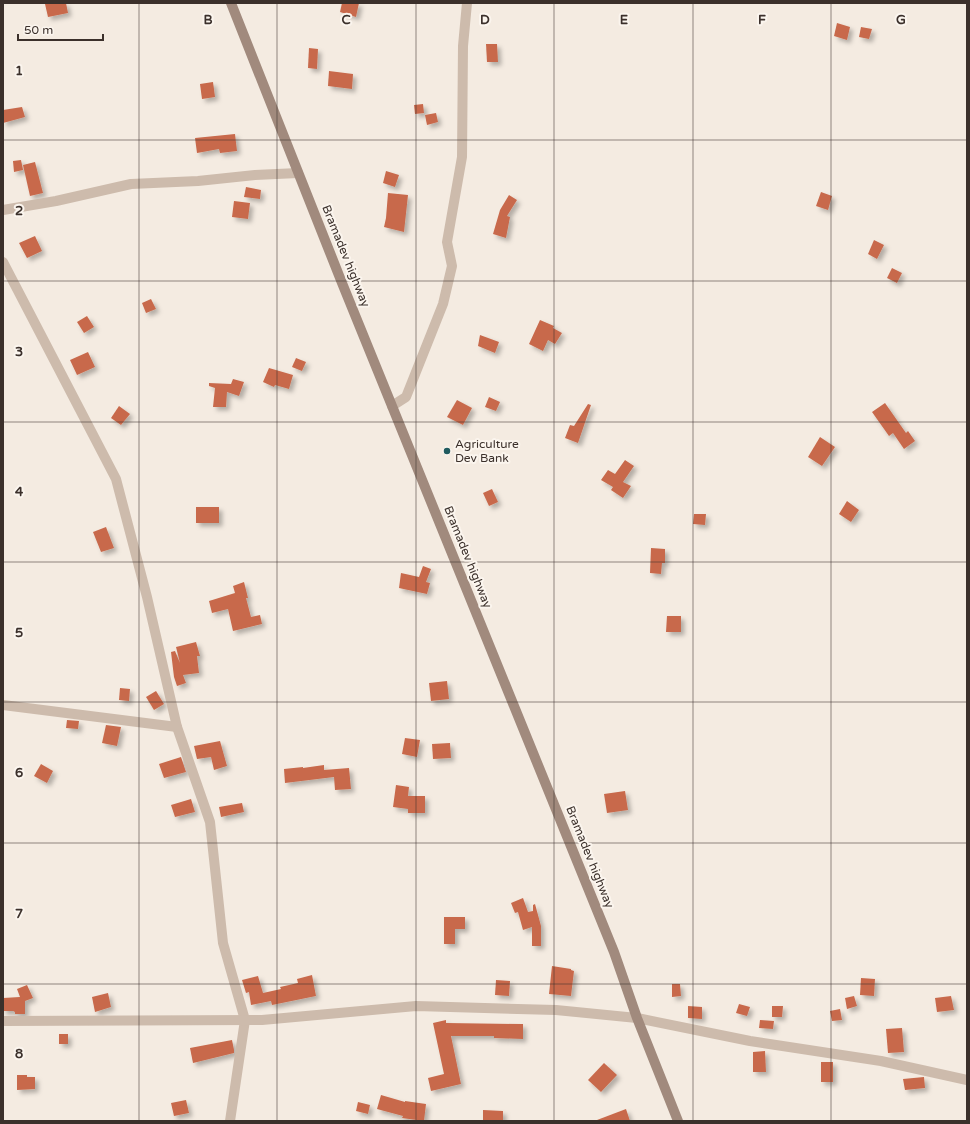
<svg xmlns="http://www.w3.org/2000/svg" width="970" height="1124" viewBox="0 0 970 1124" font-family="'Varela Round',sans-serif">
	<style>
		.building { fill: #c8694b; filter: url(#shadow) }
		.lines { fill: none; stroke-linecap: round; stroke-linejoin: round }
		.street { stroke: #cdbbac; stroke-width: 10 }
		.secondary { stroke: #a18a7d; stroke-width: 10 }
		.grid { fill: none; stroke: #3b302b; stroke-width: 1; stroke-opacity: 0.55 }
		.poi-dot { fill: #1f5a5e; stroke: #fbf5ee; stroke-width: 1.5 }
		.labels { text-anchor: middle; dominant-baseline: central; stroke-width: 4; stroke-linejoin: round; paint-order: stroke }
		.street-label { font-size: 12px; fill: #3b302b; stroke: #fbf5ee }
		.poi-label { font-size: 12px; fill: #3b302b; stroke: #fbf5ee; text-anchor: start }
		.grid-label { font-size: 13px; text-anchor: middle; font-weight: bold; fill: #3b302b; stroke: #fbf5ee; stroke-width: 4; stroke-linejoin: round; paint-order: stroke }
	</style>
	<defs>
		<filter id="shadow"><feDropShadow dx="3.5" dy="3.5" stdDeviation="2" flood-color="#0004"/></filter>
	</defs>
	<rect width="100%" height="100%" fill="#f4ebe1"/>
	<!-- building -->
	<g class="building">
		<path d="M52,3H66L68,13L48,17L45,4Z"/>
		<path d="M342,3H359L356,17L340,12Z"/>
		<path d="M837,23L850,27L847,40L834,36Z"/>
		<path d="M861,27L872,29L869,39L859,37Z"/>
		<path d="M486,44H497L498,62H487Z"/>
		<path d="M309,48L318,49L317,69L308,68Z"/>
		<path d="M329,71L353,74L352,89L328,86Z"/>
		<path d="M213,82L215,97L202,99L200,84Z"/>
		<path d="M423,104L424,113L415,114L414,105Z"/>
		<path d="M22,107L25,117L3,123V110Z"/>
		<path d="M436,113L438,122L427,125L425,115Z"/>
		<path d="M235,134L237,151L220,153L219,149L197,153L195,138Z"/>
		<path d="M21,160L23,170L14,172L13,161Z"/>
		<path d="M35,162L43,193L30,196L23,165Z"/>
		<path d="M386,171L399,175L395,187L383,183Z"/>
		<path d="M246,187L261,190L260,199L244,197Z"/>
		<path d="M821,192L832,196L828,210L816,206Z"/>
		<path d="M388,193L408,195L404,232L384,227L386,218Z"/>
		<path d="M509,195L517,200L507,216L510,217L506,238L493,234L500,210Z"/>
		<path d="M234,201L250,203L248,219L232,217Z"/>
		<path d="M35,236L42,251L27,258L19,243Z"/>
		<path d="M874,240L884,245L877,259L868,254Z"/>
		<path d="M892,268L902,273L897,283L887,278Z"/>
		<path d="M151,299L156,309L146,313L142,303Z"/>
		<path d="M87,316L94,327L84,333L77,322Z"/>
		<path d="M540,320L554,326L553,328L562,333L555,344L548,340L543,351L529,344Z"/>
		<path d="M480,335L499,342L495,353L478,346Z"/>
		<path d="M88,352L95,367L77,375L70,360Z"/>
		<path d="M296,358L306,362L302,371L292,367Z"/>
		<path d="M269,368L293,375L289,389L275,385L274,387L263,382Z"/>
		<path d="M233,379L244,382L239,396L227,392L226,407H213L215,388L209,386V383L231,384Z"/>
		<path d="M489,397L500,402L496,411L485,407Z"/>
		<path d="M457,400L472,408L463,425L447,417Z"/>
		<path d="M885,403L906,433L908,431L915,441L904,449L893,433L889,436L872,412Z"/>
		<path d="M588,404L591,405L578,443L565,438L570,425L574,426Z"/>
		<path d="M119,406L130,414L121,425L111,418Z"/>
		<path d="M820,437L835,447L822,466L808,457Z"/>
		<path d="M625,460L634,466L623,482L631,486L623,498L611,490L613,487L601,480L608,470L615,474Z"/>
		<path d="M492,489L498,502L489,506L483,493Z"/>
		<path d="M847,501L859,510L851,522L839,514Z"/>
		<rect x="196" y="507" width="23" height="16"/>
		<path d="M694,514H706L705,525L693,524Z"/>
		<path d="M106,527L114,548L101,552L93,532Z"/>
		<path d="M651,548L665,549V563H662L661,574L650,573Z"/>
		<path d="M423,566L431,569L426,582L430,583L427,594L399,588L401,573L419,577Z"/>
		<path d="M244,582L248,598H246L251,617L260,615L262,624L233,631L228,609L212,613L209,601L235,593L233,586Z"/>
		<path d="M667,616H681V632H666Z"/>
		<path d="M196,642L200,656H197L199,673L183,675L186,683L177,686L174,677L171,652L175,651L180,663L176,647Z"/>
		<path d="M447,681L449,699L431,701L429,683Z"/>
		<path d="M120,688L130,689L129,701L119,700Z"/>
		<path d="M156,691L164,704L154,710L146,697Z"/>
		<path d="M67,720L79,721L78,729L66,728Z"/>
		<path d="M106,725L121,727L117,746L102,743Z"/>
		<path d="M405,738L420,740L417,757L402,754Z"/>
		<path d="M220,741L227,766L214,770L211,757L197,759L194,746Z"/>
		<path d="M450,743L451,758L433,759L432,744Z"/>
		<path d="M181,757L186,772L164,778L159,764Z"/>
		<path d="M41,764L53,771L47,783L34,776Z"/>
		<path d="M324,765V770L349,768L351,789L335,790L334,777L285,783L284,769L303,767V768Z"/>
		<path d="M396,785L409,787L408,796H425V813H408V809L393,807Z"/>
		<path d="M625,791L628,810L607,813L604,794Z"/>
		<path d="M191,799L195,812L175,817L171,805Z"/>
		<path d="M242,803L244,812L221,817L219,807Z"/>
		<path d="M523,898L528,912L533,911V905L535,904L541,926V946H532V927L523,930L518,912L515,913L511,903Z"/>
		<path d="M444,917H465V929H455V944H444Z"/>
		<path d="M552,966L571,969V970L574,971L571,996L549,994Z"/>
		<path d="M312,975L316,996L272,1005L271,1001L251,1005L249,992L246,993L242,980L258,976L263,993L281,989L280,987L298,983L297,979Z"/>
		<path d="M861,978L875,979L874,996L860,995Z"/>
		<path d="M496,980L510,981L509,996L495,995Z"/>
		<path d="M672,984H680L681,996L672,997Z"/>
		<path d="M27,985L33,998L25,1001V1014H15V1012L13,1011H3V998L20,997L17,989Z"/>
		<path d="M108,993L111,1007L95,1012L92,997Z"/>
		<path d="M854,996L857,1006L847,1009L845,998Z"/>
		<path d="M951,996L954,1010L937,1012L935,998Z"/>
		<path d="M739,1004L750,1007L747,1016L736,1013Z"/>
		<path d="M688,1006L702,1007V1019L688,1018Z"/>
		<path d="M772,1006H783L782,1017H772Z"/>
		<path d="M840,1009L842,1020L832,1021L830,1011Z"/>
		<path d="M446,1020V1023L523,1024V1039L494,1038V1036H451L461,1084L431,1091L428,1078L444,1074L433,1023Z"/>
		<path d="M760,1020L774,1021L773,1029L759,1028Z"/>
		<path d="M902,1028L904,1052L888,1053L886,1029Z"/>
		<rect x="59" y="1034" width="9" height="10"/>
		<path d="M232,1040L234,1050V1053L193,1063L190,1048Z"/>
		<path d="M765,1051L766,1072H753V1052Z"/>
		<rect x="821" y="1062" width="12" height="20"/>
		<path d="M604,1063L617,1075L601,1092L588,1080Z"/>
		<path d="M17,1075H27V1077H35V1089L17,1090Z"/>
		<path d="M924,1077L925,1088L905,1090L903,1079Z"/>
		<path d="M381,1095L405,1102V1101L426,1104L424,1121L402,1118L403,1116L377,1109Z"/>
		<path d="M186,1100L189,1113L174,1116L171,1103Z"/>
		<path d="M358,1102L370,1105L368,1114L356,1111Z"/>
		<path d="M626,1109L630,1121H597V1120Z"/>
		<path d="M483,1110L503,1111V1121H483Z"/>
	</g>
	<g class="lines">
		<!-- street -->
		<g class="street">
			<path d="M3,210L56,201L131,184L198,181L255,175L298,173"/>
			<path d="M3,262L116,479L147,597L177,727L210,822L223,943L245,1020L230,1121"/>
			<path d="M392,406L406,397L443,304L452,266L447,242L462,157L463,46L467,3"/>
			<path d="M3,705L177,727"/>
			<path d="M3,1021L262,1020L416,1006L556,1010L637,1018L750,1041L881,1061L967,1080"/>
		</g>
		<!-- secondary -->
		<path class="secondary" d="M231,3L342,283L614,952L637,1018L678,1121"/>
	</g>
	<!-- grid -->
	<path class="grid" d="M139,3V1121M277,3V1121M416,3V1121M554,3V1121M693,3V1121M831,3V1121M3,140H967M3,281H967M3,422H967M3,562H967M3,702H967M3,843H967M3,984H967"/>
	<!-- markers -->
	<circle class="poi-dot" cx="447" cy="451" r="4"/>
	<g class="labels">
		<!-- street labels -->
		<g class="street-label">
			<text transform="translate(346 256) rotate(68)">Bramadev highway</text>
			<text transform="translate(468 557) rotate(68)">Bramadev highway</text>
			<text transform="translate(590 857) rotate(68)">Bramadev highway</text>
		</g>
		<!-- poi labels -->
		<g class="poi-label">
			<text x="455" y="444">Agriculture<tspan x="455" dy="14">Dev Bank</tspan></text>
		</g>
	</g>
	<g class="grid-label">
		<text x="208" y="24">B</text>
		<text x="346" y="24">C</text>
		<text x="485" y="24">D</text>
		<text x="624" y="24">E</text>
		<text x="762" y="24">F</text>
		<text x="901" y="24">G</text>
		<text x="19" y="75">1</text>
		<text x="19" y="215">2</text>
		<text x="19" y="356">3</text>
		<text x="19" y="496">4</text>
		<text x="19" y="637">5</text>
		<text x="19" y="777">6</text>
		<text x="19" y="918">7</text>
		<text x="19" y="1058">8</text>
	</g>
	<!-- border -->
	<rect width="970" height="1124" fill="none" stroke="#3b302b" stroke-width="8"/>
	<!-- scale -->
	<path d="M18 34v6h85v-6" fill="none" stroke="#3b302b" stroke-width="2"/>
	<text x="24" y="34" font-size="12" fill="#3b302b" stroke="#fbf5ee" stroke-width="3" paint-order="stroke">50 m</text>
</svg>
